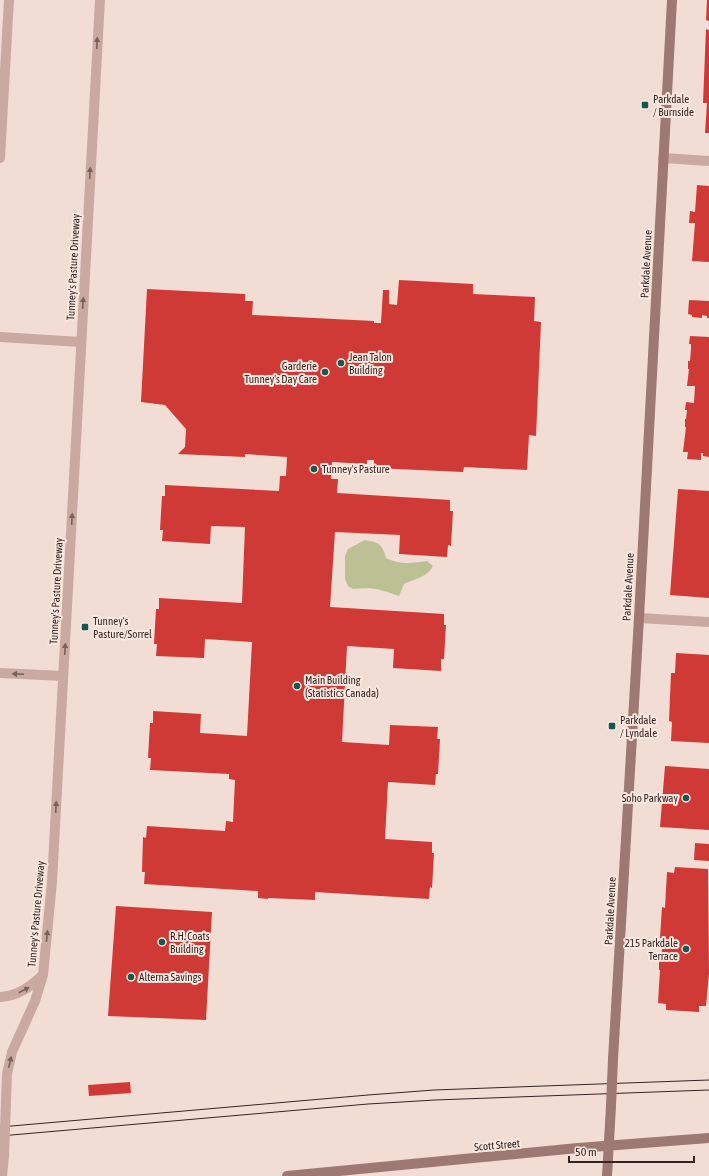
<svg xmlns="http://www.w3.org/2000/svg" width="709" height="1176" viewBox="0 0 709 1176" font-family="'Asap Condensed',sans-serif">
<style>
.green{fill:#bcc194}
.building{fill:#cf3936}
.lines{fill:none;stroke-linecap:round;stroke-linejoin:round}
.minor{stroke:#caaaa0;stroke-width:10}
.secondary{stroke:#9e7872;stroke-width:10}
.tram{stroke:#342524;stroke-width:1}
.minor-bridge{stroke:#caaaa0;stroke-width:10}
.secondary-bridge{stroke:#9e7872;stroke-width:10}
.oneway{fill:#78615c}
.poi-dot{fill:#17574d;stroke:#fae8e0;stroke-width:1.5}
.labels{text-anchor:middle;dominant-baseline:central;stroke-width:4;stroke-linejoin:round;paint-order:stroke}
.poi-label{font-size:11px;fill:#342524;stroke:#fae8e0;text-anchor:start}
.street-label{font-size:11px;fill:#342524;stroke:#fae8e0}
</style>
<rect width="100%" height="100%" fill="#f2ddd4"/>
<path class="green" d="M365,540c15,3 17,4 21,18 13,7 27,5 41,3l6,5c-5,11 -19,13 -29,18l-5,12c-20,-7 -25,-9 -46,-7l-5,-3 -3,-7v-23l3,-7z"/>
<path class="building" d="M707,0h2v21l-3,-1z
M706,29l3,1v103h-4l2,-30h-4z
M697,185l12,1v76l-17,-1 3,-38h-6l1,-12 5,1z
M399,280l74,4v10l62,3 -1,24 7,1 -5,114 -7,-1 -2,35 -63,-3 -1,5 -89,-4v-8h-7v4l-35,-2 -1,17h7l-1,14 113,7v11h3l-2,35 -3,-1 -1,12 -48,-3 1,-19 -65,-3 -5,75 114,7v11h2l-2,34h-3v12l-48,-3 1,-19 -47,-3 -5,96 47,3 1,-20 48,2 -1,12h3l-2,35h-2l-1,11 -47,-3 -3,57 47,3v11h2l-2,35 -2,-1 -1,12 -114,-7v8l-47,-2v1l-10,-1v-7l-114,-7 1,-12h-3l1,-35 3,1 1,-12 78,5 1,-10 7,1 2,-42 -6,-1v-5l-79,-4 1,-12h-3l2,-35h3v-12l48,3 -1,19 47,3 5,-94 -47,-3 -1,19 -48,-2 1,-12h-3l2,-35h3v-11l83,5 3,-76 -34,-1 -1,18 -48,-3 1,-11h-3l2,-34h3v-11l114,6 1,-15h6l1,-19 -42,-3v3l-67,-3 7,-7 1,-18 -21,-24 -24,-3 6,-113 98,5v7h8l-1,14 122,6v2h7l2,-33h6v14l8,1z
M689,300l20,1v17h-2v-2l-5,-1v3l-10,-1v-2l-4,-1z
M690,336l19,1v120l-6,-1v-3h-2v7l-14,-1 1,-7h-5l3,-25h-1v-8h1l1,-9h-2l1,-8 8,1 1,-17h-8l2,-17h-1v-8h2l1,-12v-5h-2z
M678,489l31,2v107l-39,-3z
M676,653l33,2v88l-38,-2 1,-19 -3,-1 2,-48h4z
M665,766l44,3v61l-49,-3z
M695,843l14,1v17l-15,-1z
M675,867l33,2 1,104 -3,33h-7v6l-33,-2v-6l-8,-1 2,-33h-1v-9h2l2,-23h-3l2,-31 3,1 2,-36 7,1z
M116,906l96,6 -6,108 -98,-4z
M130,1082l1,11 -42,3 -1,-11z"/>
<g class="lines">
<path class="minor" d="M0,158l9,-158
M663,158l46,3
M0,337l81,5
M639,618l70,4
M0,673l63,3
M0,997c18,-1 30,-10 43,-22
M6,1101l1,-27 5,-22 23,-51 8,-26 9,-93 48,-882
M2,1176l2,-20"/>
<path class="secondary" d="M613,1059l26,-441 33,-618
M287,1176l291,-28 131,-10
M607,1176l4,-70"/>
<path class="tram" d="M0,1127l368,-32 66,-5 275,-10
M0,1136l368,-32 67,-4 274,-10"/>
<path class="minor-bridge" d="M4,1156l2,-55"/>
<path class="secondary-bridge" d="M611,1106l2,-47"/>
</g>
<defs><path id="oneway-solid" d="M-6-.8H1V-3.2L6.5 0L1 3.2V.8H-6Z"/></defs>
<g class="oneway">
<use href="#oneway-solid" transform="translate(97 43) rotate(-87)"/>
<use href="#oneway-solid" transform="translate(90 173) rotate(-87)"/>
<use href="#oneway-solid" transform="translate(83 303) rotate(-87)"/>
<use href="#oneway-solid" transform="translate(72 519) rotate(-87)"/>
<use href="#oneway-solid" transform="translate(65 649) rotate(-87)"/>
<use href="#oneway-solid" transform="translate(18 674) rotate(-177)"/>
<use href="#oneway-solid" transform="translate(56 807) rotate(-87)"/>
<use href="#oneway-solid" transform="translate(47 936) rotate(-85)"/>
<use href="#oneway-solid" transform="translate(24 990) rotate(-27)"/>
<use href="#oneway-solid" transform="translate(10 1062) rotate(-77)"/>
</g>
<g class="poi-dot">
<rect x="641" y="101" width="8" height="8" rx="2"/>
<circle cx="341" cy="363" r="4"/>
<circle cx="325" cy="372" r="4"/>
<circle cx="314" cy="469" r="4"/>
<rect x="81" y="623" width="8" height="8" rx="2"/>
<circle cx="297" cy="686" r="4"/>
<rect x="608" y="722" width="8" height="8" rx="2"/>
<circle cx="686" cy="798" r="4"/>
<circle cx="162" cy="942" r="4"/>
<circle cx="686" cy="949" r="4"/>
<circle cx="131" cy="977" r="4"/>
</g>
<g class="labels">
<g class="poi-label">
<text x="653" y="99">Parkdale<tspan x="653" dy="13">/ Burnside</tspan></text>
<text x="349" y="357">Jean Talon<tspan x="349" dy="13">Building</tspan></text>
<text x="317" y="366" text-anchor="end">Garderie<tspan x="317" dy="13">Tunney's Day Care</tspan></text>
<text x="322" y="469">Tunney's Pasture</text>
<text x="93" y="621">Tunney's<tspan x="93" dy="13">Pasture/Sorrel</tspan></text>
<text x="305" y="680">Main Building<tspan x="305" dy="13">(Statistics Canada)</tspan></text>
<text x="620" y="720">Parkdale<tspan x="620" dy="13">/ Lyndale</tspan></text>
<text x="678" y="798" text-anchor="end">Soho Parkway</text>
<text x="170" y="936">R.H. Coats<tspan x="170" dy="13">Building</tspan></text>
<text x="678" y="943" text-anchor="end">215 Parkdale<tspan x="678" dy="13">Terrace</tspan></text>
<text x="139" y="977">Alterna Savings</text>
</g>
<g class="street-label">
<text transform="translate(646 264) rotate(-87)">Parkdale Avenue</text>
<text transform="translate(73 267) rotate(-87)">Tunney's Pasture Driveway</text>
<text transform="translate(628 587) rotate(-87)">Parkdale Avenue</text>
<text transform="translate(56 591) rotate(-87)">Tunney's Pasture Driveway</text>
<text transform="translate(610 911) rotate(-87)">Parkdale Avenue</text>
<text transform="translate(36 914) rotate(-85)">Tunney's Pasture Driveway</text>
<text transform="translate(497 1145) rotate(-5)">Scott Street</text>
</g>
</g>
<path d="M569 1156v6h125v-6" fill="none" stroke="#342524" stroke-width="2"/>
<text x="575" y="1156" font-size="12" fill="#342524" stroke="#fae8e0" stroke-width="3" paint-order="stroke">50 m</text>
</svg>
